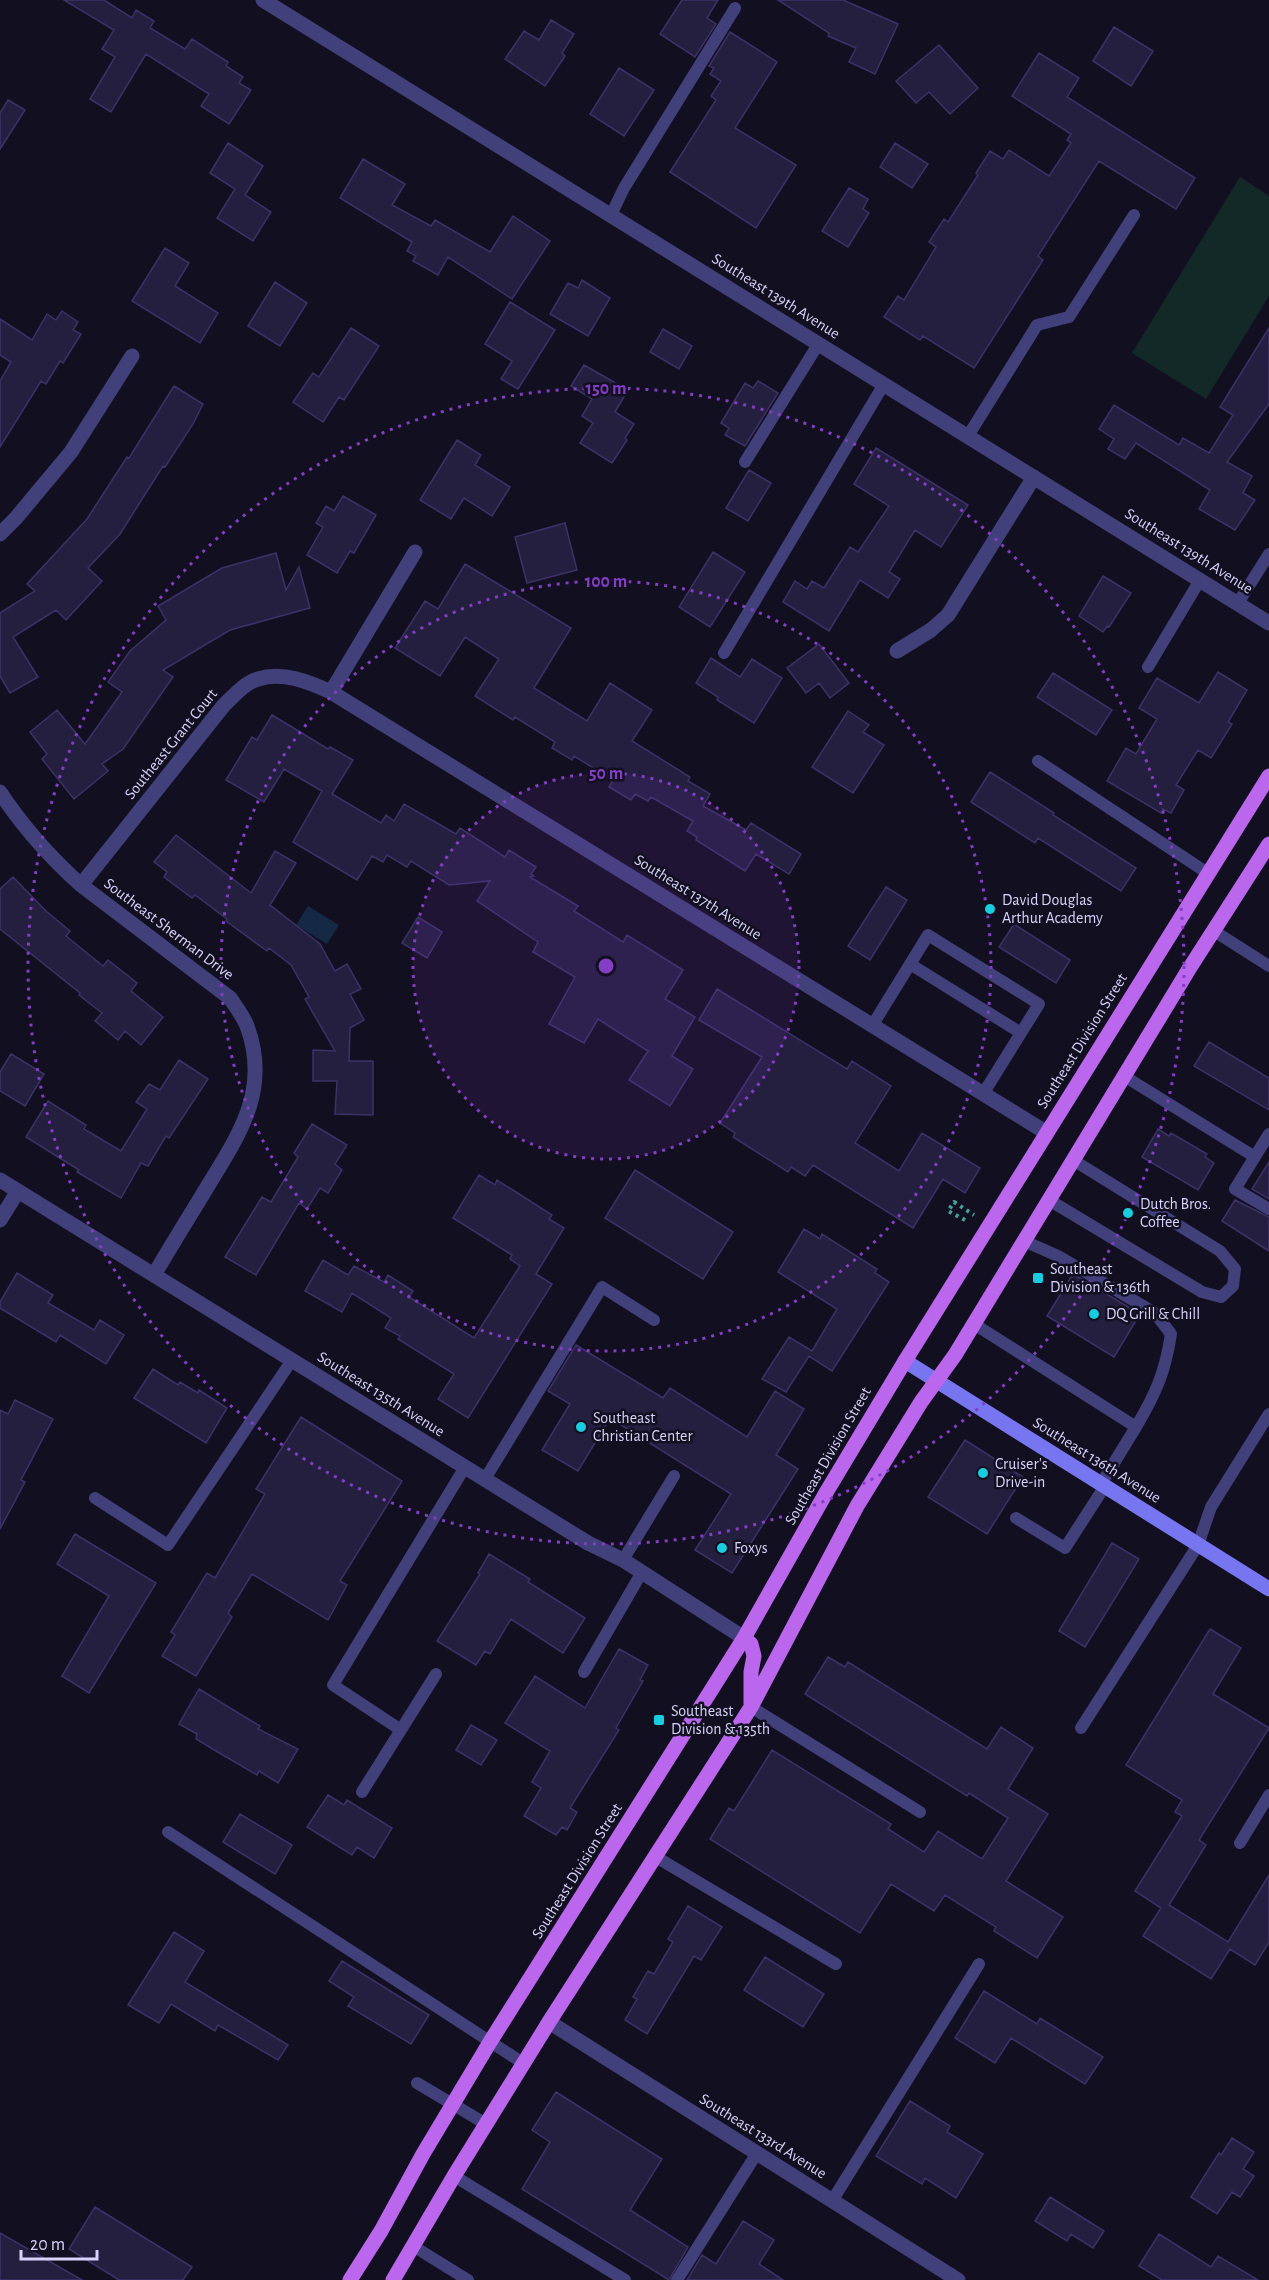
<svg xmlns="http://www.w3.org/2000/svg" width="1269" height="2280" viewBox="0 0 1269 2280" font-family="'Alegreya Sans',sans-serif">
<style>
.green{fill:#132928}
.water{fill:#152844}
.building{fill:#241e3f;stroke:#3c3268;stroke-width:1.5}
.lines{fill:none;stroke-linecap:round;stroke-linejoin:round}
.path{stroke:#3ba69e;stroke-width:4;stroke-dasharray:3 4.5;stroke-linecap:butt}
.lane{stroke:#41407a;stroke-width:12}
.street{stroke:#41407a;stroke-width:15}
.secondary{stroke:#7775ef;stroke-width:15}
.primary{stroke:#ba67ee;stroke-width:15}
.ring{fill:none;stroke:#843dc5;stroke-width:3;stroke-dasharray:3 6}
.poi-dot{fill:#19cde0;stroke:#120f20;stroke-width:2}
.labels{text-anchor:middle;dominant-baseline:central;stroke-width:5;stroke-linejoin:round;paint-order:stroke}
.street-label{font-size:16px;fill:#d7d3fa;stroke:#120f20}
.poi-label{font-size:16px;fill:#d7d3fa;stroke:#120f20;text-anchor:start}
.centre{fill:#843dc5;stroke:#120f20;stroke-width:3}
.ring-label{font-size:18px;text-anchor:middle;font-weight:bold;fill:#843dc5;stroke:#120f20;stroke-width:5;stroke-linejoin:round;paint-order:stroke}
</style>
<rect width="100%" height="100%" fill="#120f20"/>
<path class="green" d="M1240,177l29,19v100l-63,103 -74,-46z"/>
<path class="water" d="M308,906l31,19 -12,19 -31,-19z"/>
<path class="building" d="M64,0h40l28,18 4,-8 18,11 -4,7 35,21 7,-10 36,23 -2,4 17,11 -4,6 12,7 -22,34 -28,-18 8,-12 -63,-40 -35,58 -21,-13 25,-42 -13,-8 12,-19z
M682,0h36l-11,18 9,6 -21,33 -35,-23z
M778,0h65l55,24 -23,50 -26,-12 7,-14 -28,-12 1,-3z
M551,20l23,14 -12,19 3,3 -20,30 -40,-27 19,-28 15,9z
M1114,27l39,24 -22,35 -38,-25z
M730,32l47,30 -42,66 61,37 -40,63 -86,-56 46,-72 -5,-4 10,-15 -11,-7 4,-6 -5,-2z
M939,45l39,43 -28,26 -21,-22 -13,11 -20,-22z
M1039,53l40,25 -12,19 128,81 -19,31 -77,-48 -61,95 5,4 -69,108 -51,-32 -3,4 -36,-23 14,-21 6,4 32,-53 -7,-5 15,-23 4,3 30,-47 -2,-2 14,-22 13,8 6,-9 40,26 22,-33 -4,-3 4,-6 -59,-38z
M619,68l35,22 -30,46 -34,-22z
M8,100l17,10 -25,39v-36z
M228,143l35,23 -18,29 26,17 -18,29 -36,-23 18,-29 -25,-16z
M895,143l33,21 -16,24 -32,-21z
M363,159l42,25 -13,21 39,21 4,-6 55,32 23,-36 37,25 -38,58 -64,-42 -10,18 -25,-14 3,-5 -9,-5 5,-9 -72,-44z
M849,188l19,11 -5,10 6,4 -21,34 -26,-16z
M165,248l24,15 -14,23 43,27 -18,30 -68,-42z
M582,280l28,18 -22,38 -38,-22 18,-31 10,5z
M275,282l32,21 -27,43 -32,-20z
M510,302l45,28 -37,59 -17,-10 11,-18 -27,-17z
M62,311l16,11 -5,8 8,4 -18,29 -3,-2 -14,23 -5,-3 -41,66v-66l11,-19 -11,-7v-36l32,21 15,-26 9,6z
M351,328l28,18 -35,54 -5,-3 -16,25 -30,-20 20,-29 6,4z
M1269,328v76l-42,58 25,14 -9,17 12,7 -20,30 -36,-21 11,-19 -74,-47 -11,16 -17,-10 6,-10 -15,-10 15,-24 65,40 4,-7 26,15 24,-38 -13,-8z
M663,329l29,17 -13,23 -29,-17z
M584,365l44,25 -13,22 19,12 -9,14 2,2 -15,23 -32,-20 13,-20 -11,-7 10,-17 -21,-13z
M758,381l20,12 -33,53 -20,-11 4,-7 -8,-5 24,-40 8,5z
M174,386l29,18 -10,20 -28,43 -2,-1 -43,68 -32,34 14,13 -36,39 -10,-10 -43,27 25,40 -28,16 -10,-17v-63l35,-22 -8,-7 60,-65 40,-62 2,1z
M457,440l24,15 -6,10 35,22 -18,29 -28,-18 -13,21 -31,-19z
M876,448l92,57 -27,42 -26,-17 -26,42 11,7 -12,19 -28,-18 -31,51 -46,-29 12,-21 12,8 5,-8 12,7 26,-41 8,5 31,-46 -35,-22z
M749,470l22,13 -23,38 -22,-13z
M343,496l33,19 -22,38 -4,-2 -13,22 -30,-18 16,-28 -7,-4 10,-17 8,5z
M565,523l12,47 -50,13 -12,-46z
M713,552l32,20 -35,55 -31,-20z
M276,553l10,37 13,-23 11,41 -80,22 -67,40 10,7 -50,72 -21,15 6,7 -34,28 -32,-40 5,-5 -17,-22 27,-22 28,34 37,-52 -14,-10 22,-31 36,-31 -8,-14 64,-38z
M465,564l106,64 -37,60 53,33 23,-38 42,27 -20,31 58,36 -2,4 22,13 -7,12 43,24 5,-7 50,31 -12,20 -33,-20 -11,17 -49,-31 1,-3 -10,-6 6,-10 -42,-24 -3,4 -13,-7 -4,6 -22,-13 4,-7 -39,-24 -2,4 -20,-12 3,-6 -40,-25 -2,3 -38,-24 24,-37 -34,-22 -25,39 -45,-28 30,-47 13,8z
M1103,576l28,17 -22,34 -2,-1 -4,6 -24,-16z
M819,644l30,39 -19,15 -11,-15 -13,10 -19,-25z
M711,658l29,19 12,-18 30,19 -28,45 -37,-23 1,-3 -22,-14z
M1218,672l29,18 -19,32 4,2 -21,34 -13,-8 -22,35 8,5 -13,23 -8,-4 -2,4 -54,-32 19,-33 10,6 21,-35 -18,-11 18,-30 42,25z
M1053,673l59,37 -16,25 -59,-38z
M848,711l21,14 -6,7 21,13 -31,48 -41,-26z
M272,715l56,34 2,-2 23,13 -21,34 49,29 5,-8 8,6 10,-17 52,30 4,-6 45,29 4,-7 27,17 -5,7 3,2 -4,1 48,29 -4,5 49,31 4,-7 56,35 -18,29 30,18 -23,39 21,13 -23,37 -41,-26 19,-29 -50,-32 -14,24 -35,-19 26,-47 -42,-25 5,-10 -61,-41 13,-20 -41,4 -38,-24 -4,6 -20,-12 -4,7 -11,-6 -15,24 -64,-38 29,-51 -38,-22 -20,33 -38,-22 26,-43 5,3z
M990,772l64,41 -1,2 83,53 -15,23 -83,-53 -3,5 -64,-41z
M176,835l75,58 24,-42 21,12 -26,42 50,39 15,27 12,-7 14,25 -11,5 14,26 -14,8 -1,33h24v54l-38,-1 2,-33h-24v-31l22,1 -30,-52 4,-2 -18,-32 -22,-17 -2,3 -41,-30 1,-2 -32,-24 -3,3 -28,-21 3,-5 -13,-10z
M13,877l33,34 24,20 -4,5 37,30 5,-6 29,23 -6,8 32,26 -22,28 -16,-14 -7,9 -23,-19 7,-8 -23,-18 1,-2 -80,-64v-40z
M886,887l21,13 -37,60 -22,-14z
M418,917l24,15 -15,26 -25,-15z
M1014,924l56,36 -14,23 -57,-36z
M717,989l130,80 5,-8 39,25 -36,57 44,28 23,-38 58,35 -15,25 -22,-14 -30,49 -100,-63 -8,11 -14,-9 -3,5 -55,-35 2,-4 -15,-10 42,-66 -63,-37z
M1209,1042l60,36v32l-75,-44z
M11,1054l33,20 -19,32 -25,-15v-19z
M179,1060l29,19 -39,59 -3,-2 -18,30 -7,-3 -20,35 -44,-26 2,-2 -53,-33 22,-36 38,24 -2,4 37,22 26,-42 -11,-7 13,-18 11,6z
M312,1124l35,21 -12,19 7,6 -14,23 -8,-5 -13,21 -8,-6 -43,72 -31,-18 37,-60 9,5 27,-45 -4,-4z
M1158,1129l11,7 2,-3 36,21 -2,3 9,6 -16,27 -56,-33z
M1269,1162v37l-17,-10z
M635,1170l98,62 -30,47 -98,-61z
M479,1175l16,10 2,-5 55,35 -3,4 15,9 -28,46 16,10 -84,134 -30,-19 16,-25 -56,-35 2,-3 -15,-8 6,-10 -39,-25 -10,19 -37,-21 18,-31 25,15 6,-9 30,16 4,-7 25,16 -4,6 65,41 46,-72 -10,-7 2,-4 -59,-37z
M1235,1200l34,17v34l-47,-30z
M804,1229l16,10 2,-5 55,35 -2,4 14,9 -57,89 -23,-15 -23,36 -24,-13 27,-42 23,14 25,-42 -59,-37z
M17,1273l36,22 -5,8 46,27 6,-10 24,15 -18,29 -46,-29 -4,7 -56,-34v-6z
M1073,1274l67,40 -26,43 -67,-41z
M576,1345l87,53 7,-10 77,49 28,-46 29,18 -28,46 22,14 -66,104 -37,-23 36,-56 -121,-76 -32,53 -36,-21 28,-46 -22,-13z
M153,1369l25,16 2,-3 18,11 1,-3 28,18 -21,35 -72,-45z
M15,1400l38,19 -32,61 4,2 -25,47v-119l8,4z
M301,1417l101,64 -62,100 7,4 -19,35 -76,-46 -24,39 4,4 -36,59 -34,-20 13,-21 -4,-3 36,-59 8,5 50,-84 -9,-5z
M965,1440l58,37 -36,57 -59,-37z
M75,1534l81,49 -67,110 -27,-17 47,-80 -52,-32z
M1112,1543l27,16 -54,88 -26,-16z
M489,1554l41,25 -2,3 57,36 -22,35 -52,-34 -21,35 -5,-3 -9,14 -39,-24 43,-67 -2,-1z
M1210,1629l31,19 -28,46 56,34 -70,112 7,5 -37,60 59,37 41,-67v67l-14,23 -25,-16 -19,30 -68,-43 18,-28 -26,-17 47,-75 -7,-4 7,-12 -56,-35z
M619,1649l29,16 -8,15 3,1 -27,47 3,2 -49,78 7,4 -10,18 -5,-3 -6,8 -32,-19 17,-28 -9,-6 18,-31 -45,-28 30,-47 50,32z
M828,1657l17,10 3,-5 139,87 14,-22 32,21 -25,41 40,25 -42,67 57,36 -26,41 -43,-27 2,-4 -51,-32 -11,16 -43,-27 -31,49 -150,-94 19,-31 5,3 38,-61 119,74 -3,5 36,23 14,-21 44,28 26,-41 -39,-25 -2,3 -162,-102z
M199,1689l61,37 -2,3 40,20 -20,34 -19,-12 -2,4 -41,-24 -20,-12 1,-5 -18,-10z
M471,1725l26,15 -16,25 -25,-15z
M328,1795l16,10 3,-5 45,28 -18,30 -17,-11 -5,8 -45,-28z
M240,1814l52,31 -17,29 -52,-32z
M688,1906l34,21 -21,33 -7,-4 -47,78 -22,-14 12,-21 -4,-2 15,-26 6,3 19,-32 -5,-3z
M174,1932l30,19 -19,31 103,63 -10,15 -60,-35 -3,6 -44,-27 -12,19 -31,-18z
M765,1957l59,37 -21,33 -59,-37z
M342,1961l87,54 -18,29 -63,-38 6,-9 -25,-16z
M984,1991l53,33 3,-6 63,39 -18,27 -74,-46 -16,25 -40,-25z
M556,2092l106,67 -32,51 58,37 -19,33 -147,-91 28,-47 -18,-12z
M910,2101l40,25 -3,6 36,22 -27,44 -31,-20 -3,6 -46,-28z
M1232,2138l22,14 -11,17 11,7 -14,21 -8,-5 -15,22 -26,-17 28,-44 2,2z
M1050,2197l54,34 -11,17 -22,-14 -4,7 -32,-20z
M95,2207l97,60 -9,13h-64l-50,-31z
M743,2221l31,19 -15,24 24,16h-96l15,-25 14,9z
M0,2233l82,47h-82z
M1159,2234l52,33 7,-11 40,24h-96l-23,-14z"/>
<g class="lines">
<path class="path" d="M965,1220l-17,-9 6,-9 20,13"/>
<path class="lane" d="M611,215l13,-27 111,-180
M968,436l69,-111 32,-8 65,-102
M745,462l74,-119
M1238,603l31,-49
M724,653l160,-269
M1148,667l52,-87
M1038,761l171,113
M1214,931l55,35
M910,964l111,69
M872,1026l56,-91 111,69 -56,90
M1124,1076l131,81
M1269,1134l-34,55 34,20
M1049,1200l153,92 19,5 12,-11 2,-17 -15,-18 -147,-91
M1024,1241l34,15 97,57 16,21c-6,39 -15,59 -35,93
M974,1324l162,103 -35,57
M485,1479l117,-192 52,33
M95,1498l73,47 124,-185
M1016,1518l49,30 40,-62
M623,1560l51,-84
M584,1672l58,-100
M751,1707l169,105
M1081,1728l117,-183 13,-38 58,-93
M401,1730l-68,-45 132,-218
M362,1792l74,-118
M168,1832l355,231
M1240,1843l29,-48
M656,1857l180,107
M417,2083l69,41
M454,2176l171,104
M832,2201l147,-237
M413,2246l55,34
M677,2280l80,-127"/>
<path class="street" d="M263,0l1006,623
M0,534l16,-16 55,-66 61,-96
M897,651l34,-21 17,-15 86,-138
M331,692l84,-140
M0,792c23,35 50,65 81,93l149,113c6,9 13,18 17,28 23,62 -6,106 -38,158 -18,30 -37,60 -55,91
M81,885l143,-180c10,-9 20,-22 34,-26 25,-8 51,3 73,13l716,441
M0,1180l588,363 35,17 121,78
M0,1220l18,-29
M549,2022l409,258"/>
<path class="secondary" d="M905,1361l364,228"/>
<path class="primary" d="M744,1638l7,6 3,12 -3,16v32
M350,2280l31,-49 42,-77 67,-112 254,-404 83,-147 78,-130 364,-585
M393,2280l61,-104 95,-154 202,-315 106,-201 64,-104 34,-47 234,-386 80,-125"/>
</g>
<circle cx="606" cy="966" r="193" fill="#843dc5" fill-opacity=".12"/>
<g class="ring">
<circle cx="606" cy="966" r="193"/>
<circle cx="606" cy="966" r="385"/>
<circle cx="606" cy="966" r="578"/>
</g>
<g class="poi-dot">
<circle cx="990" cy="909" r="6"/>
<circle cx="1128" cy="1213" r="6"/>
<rect x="1032" y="1272" width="12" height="12" rx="3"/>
<circle cx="1094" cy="1314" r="6"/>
<circle cx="581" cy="1427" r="6"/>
<circle cx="983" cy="1473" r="6"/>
<circle cx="722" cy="1548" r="6"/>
<rect x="653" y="1714" width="12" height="12" rx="3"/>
</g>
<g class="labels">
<g class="street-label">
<text transform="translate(776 296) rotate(32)">Southeast 139th Avenue</text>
<text transform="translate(1189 551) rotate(32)">Southeast 139th Avenue</text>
<text transform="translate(171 744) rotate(-51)">Southeast Grant Court</text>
<text transform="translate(698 897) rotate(32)">Southeast 137th Avenue</text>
<text transform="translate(169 929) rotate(37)">Southeast Sherman Drive</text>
<text transform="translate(1082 1041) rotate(-58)">Southeast Division Street</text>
<text transform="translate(381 1394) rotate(32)">Southeast 135th Avenue</text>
<text transform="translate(828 1456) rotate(-60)">Southeast Division Street</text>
<text transform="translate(1097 1460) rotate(32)">Southeast 136th Avenue</text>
<text transform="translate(577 1871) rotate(-58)">Southeast Division Street</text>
<text transform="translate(763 2136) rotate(32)">Southeast 133rd Avenue</text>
</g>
<g class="poi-label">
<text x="1002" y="900">David Douglas<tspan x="1002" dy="18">Arthur Academy</tspan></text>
<text x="1140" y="1204">Dutch Bros.<tspan x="1140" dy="18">Coffee</tspan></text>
<text x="1050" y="1269">Southeast<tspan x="1050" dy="18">Division &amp; 136th</tspan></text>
<text x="1106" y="1314">DQ Grill &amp; Chill</text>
<text x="593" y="1418">Southeast<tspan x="593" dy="18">Christian Center</tspan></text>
<text x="995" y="1464">Cruiser's<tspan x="995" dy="18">Drive-in</tspan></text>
<text x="734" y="1548">Foxys</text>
<text x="671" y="1711">Southeast<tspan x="671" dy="18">Division &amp; 135th</tspan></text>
</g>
</g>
<circle cx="606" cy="966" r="9" class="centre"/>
<g class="ring-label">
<text x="606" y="394">150 m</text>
<text x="606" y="587">100 m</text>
<text x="606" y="779">50 m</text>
</g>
<path d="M21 2250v9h76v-9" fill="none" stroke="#d7d3fa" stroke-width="3"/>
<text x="30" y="2250" font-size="18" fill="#d7d3fa" stroke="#120f20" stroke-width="4.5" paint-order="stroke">20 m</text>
</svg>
